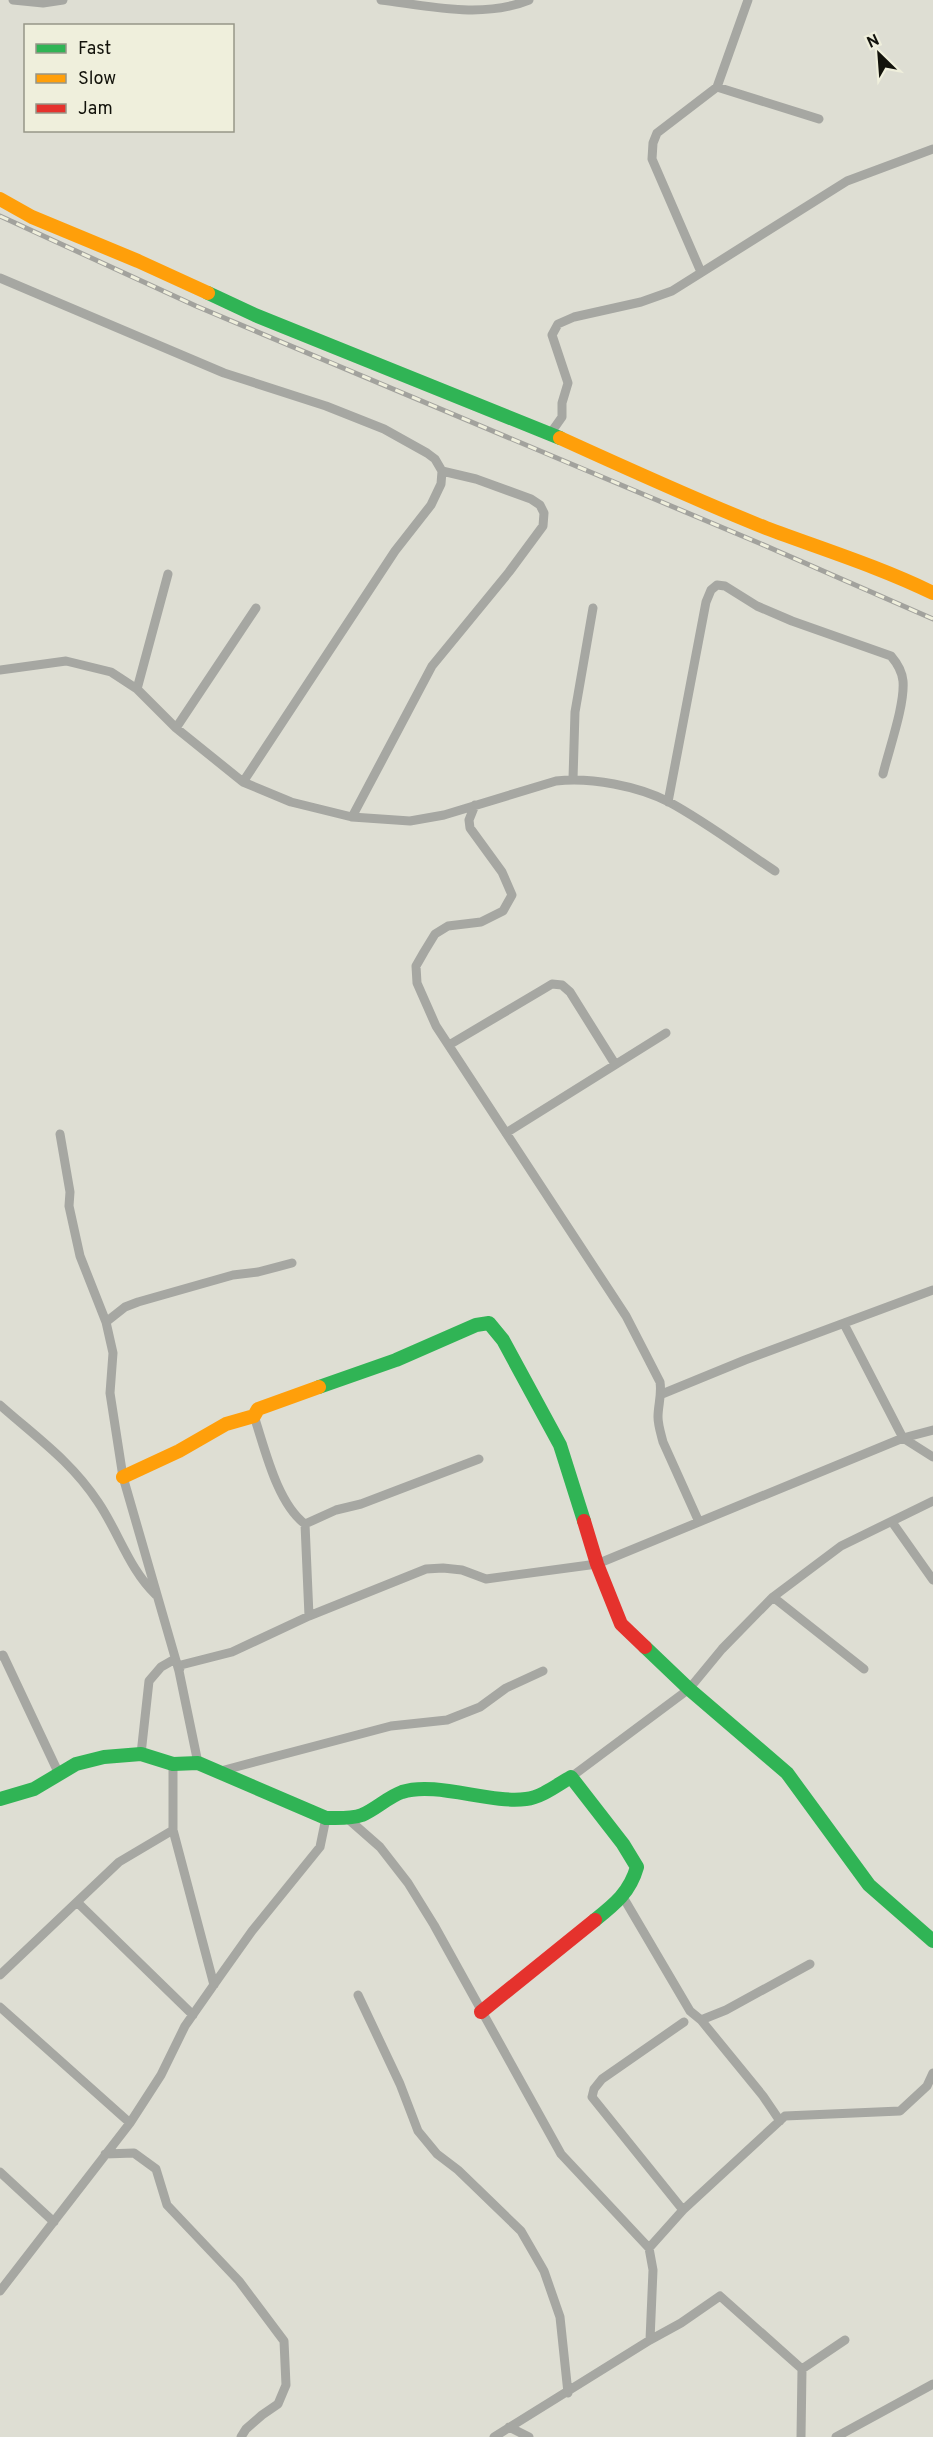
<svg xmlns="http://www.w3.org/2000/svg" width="933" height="2437" viewBox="0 0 933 2437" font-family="Overpass,sans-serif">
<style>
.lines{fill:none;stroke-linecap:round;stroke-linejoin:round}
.street{stroke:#a6a7a2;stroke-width:9}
.fast{stroke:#30b455;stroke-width:14}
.slow{stroke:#ff9f0a;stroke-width:14}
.jam{stroke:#e5322d;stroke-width:14}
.rail-casing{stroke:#a2a29d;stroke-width:5}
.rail{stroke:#efefdc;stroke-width:3;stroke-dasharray:9;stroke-linecap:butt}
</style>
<rect width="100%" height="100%" fill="#deded3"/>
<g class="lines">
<path class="street" d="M13,0l30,3 20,-3
M381,0c48,6 102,19 148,0
M717,87l102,32
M701,272l-49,-113 1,-16 4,-10 60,-46 31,-87
M0,278l224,95 102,33 58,23 43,24 8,6 7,12 -1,13 -10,21 -36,46 -152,231
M550,434l12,-17v-14l6,-20 -16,-48 6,-11 16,-7 67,-15 31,-11 175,-110 86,-32
M0,670l66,-9 45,11 26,17 39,39 67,54 48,20 61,15 58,4 34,-6 112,-34c35,-4 82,5 113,21 37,20 71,46 106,69
M137,689l31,-115
M176,728l80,-120
M573,779l2,-67 18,-104
M668,802l38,-200 5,-12 6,-5 8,1 32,20 35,15 99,35c6,7 11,15 12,25 2,24 -14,68 -20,93
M475,805l-6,15 1,8 32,44 10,23 -9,16 -22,11 -33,4 -13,8 -11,18 -8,14 1,17 19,43 190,290 34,66c2,13 -2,23 -2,35 0,8 3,17 5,25l36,80
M352,817l80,-151 77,-94 34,-46 1,-13 -4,-8 -9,-6 -55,-20 -34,-8
M449,1045l93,-55 10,-6 10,1 8,7 45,72
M506,1133l160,-100
M60,1134l10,58 -1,14 11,50 26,66 7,31 -3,40 13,84 56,194
M106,1322l19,-15 13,-5 95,-27 25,-3 34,-9
M844,1324l59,114 30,19
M662,1394l83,-34 188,-70
M0,1405c36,32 71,56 98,97 21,31 31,67 58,93
M254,1416c11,33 23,87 51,108l4,92
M892,1522l41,58
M305,1524l31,-14 25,-6 118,-45
M773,1597l91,72
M0,1656l3,-1 56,119
M141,1754l8,-73 12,-14 14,-8
M198,1763l-19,-92 2,-6 51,-13 77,-36 117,-47 17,-1 19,2 24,9 111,-15 306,-126 30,-8
M173,1764v66l41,155
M217,1772l174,-46 56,-6 33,-13 26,-19 37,-17
M571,1777l118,-88 33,-40 51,-52 68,-51 92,-45
M347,1818l33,29 28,36 26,42 127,229 88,94
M623,1897l67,114 11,9 62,76 17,25
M78,1903l115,112
M0,1975l119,-113 54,-32
M358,1995l42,89 18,47 19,23 21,16 63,61 23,40 16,46 8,76
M0,2007l130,116
M701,2020l25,-10 84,-46
M105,2154l29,-1 22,16 11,36 72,76 45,60 2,44 -8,19 -16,11 -16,14 -5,8
M0,2172l54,50
M683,2210l-91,-113 2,-8 8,-10 82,-57
M0,2291l130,-168 31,-48 24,-49 35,-50 32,-45 68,-84 6,-29
M650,2340l31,-17 39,-27 82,73 43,-29
M509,2427l20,10
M494,2437l156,-97 3,-70 -4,-22 34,-38 102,-94 115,-5 27,-25 6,-13
M801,2437l1,-68
M836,2437l97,-53"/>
<path class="fast" d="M208,293l47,22 305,123
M319,1387l77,-27 80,-35 13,-2 14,17 57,105 24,76
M645,1647l44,42 98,84 82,112 64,56
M0,1799l34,-10 42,-25 28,-7 37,-3 32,10 25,-1 128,55c12,0 25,1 36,-3 14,-6 26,-18 40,-23 34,-11 88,12 124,7 16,-2 31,-14 45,-22l52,67 14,23c-7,25 -22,37 -42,53"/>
<path class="slow" d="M0,199l32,18 106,44 70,32
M560,438c68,31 136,62 206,90 56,21 114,39 167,65
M123,1477l56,-26 47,-27 28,-8 4,-7 61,-22"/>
<path class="jam" d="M584,1521l13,43 24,60 24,23
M481,2012l114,-92"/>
<defs>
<path id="rail" d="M0,216l196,90 563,237 174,76"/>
</defs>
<use href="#rail" class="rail-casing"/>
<use href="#rail" class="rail"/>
</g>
<rect x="24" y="24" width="210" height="108" fill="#efefdc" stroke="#979788" stroke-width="1.5"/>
<rect x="36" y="44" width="30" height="9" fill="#30b455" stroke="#979788" stroke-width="1.5"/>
<text x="78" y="54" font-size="18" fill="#12120b">Fast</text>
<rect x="36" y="74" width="30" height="9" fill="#ff9f0a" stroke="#979788" stroke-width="1.5"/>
<text x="78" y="84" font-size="18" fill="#12120b">Slow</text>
<rect x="36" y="104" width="30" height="9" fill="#e5322d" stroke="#979788" stroke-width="1.5"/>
<text x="78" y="114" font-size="18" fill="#12120b">Jam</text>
<g transform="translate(879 54) rotate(335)" stroke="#efefdc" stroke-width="4.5" paint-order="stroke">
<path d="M0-4.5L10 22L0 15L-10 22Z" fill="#12120b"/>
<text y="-9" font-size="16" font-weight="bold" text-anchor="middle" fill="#12120b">N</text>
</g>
</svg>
